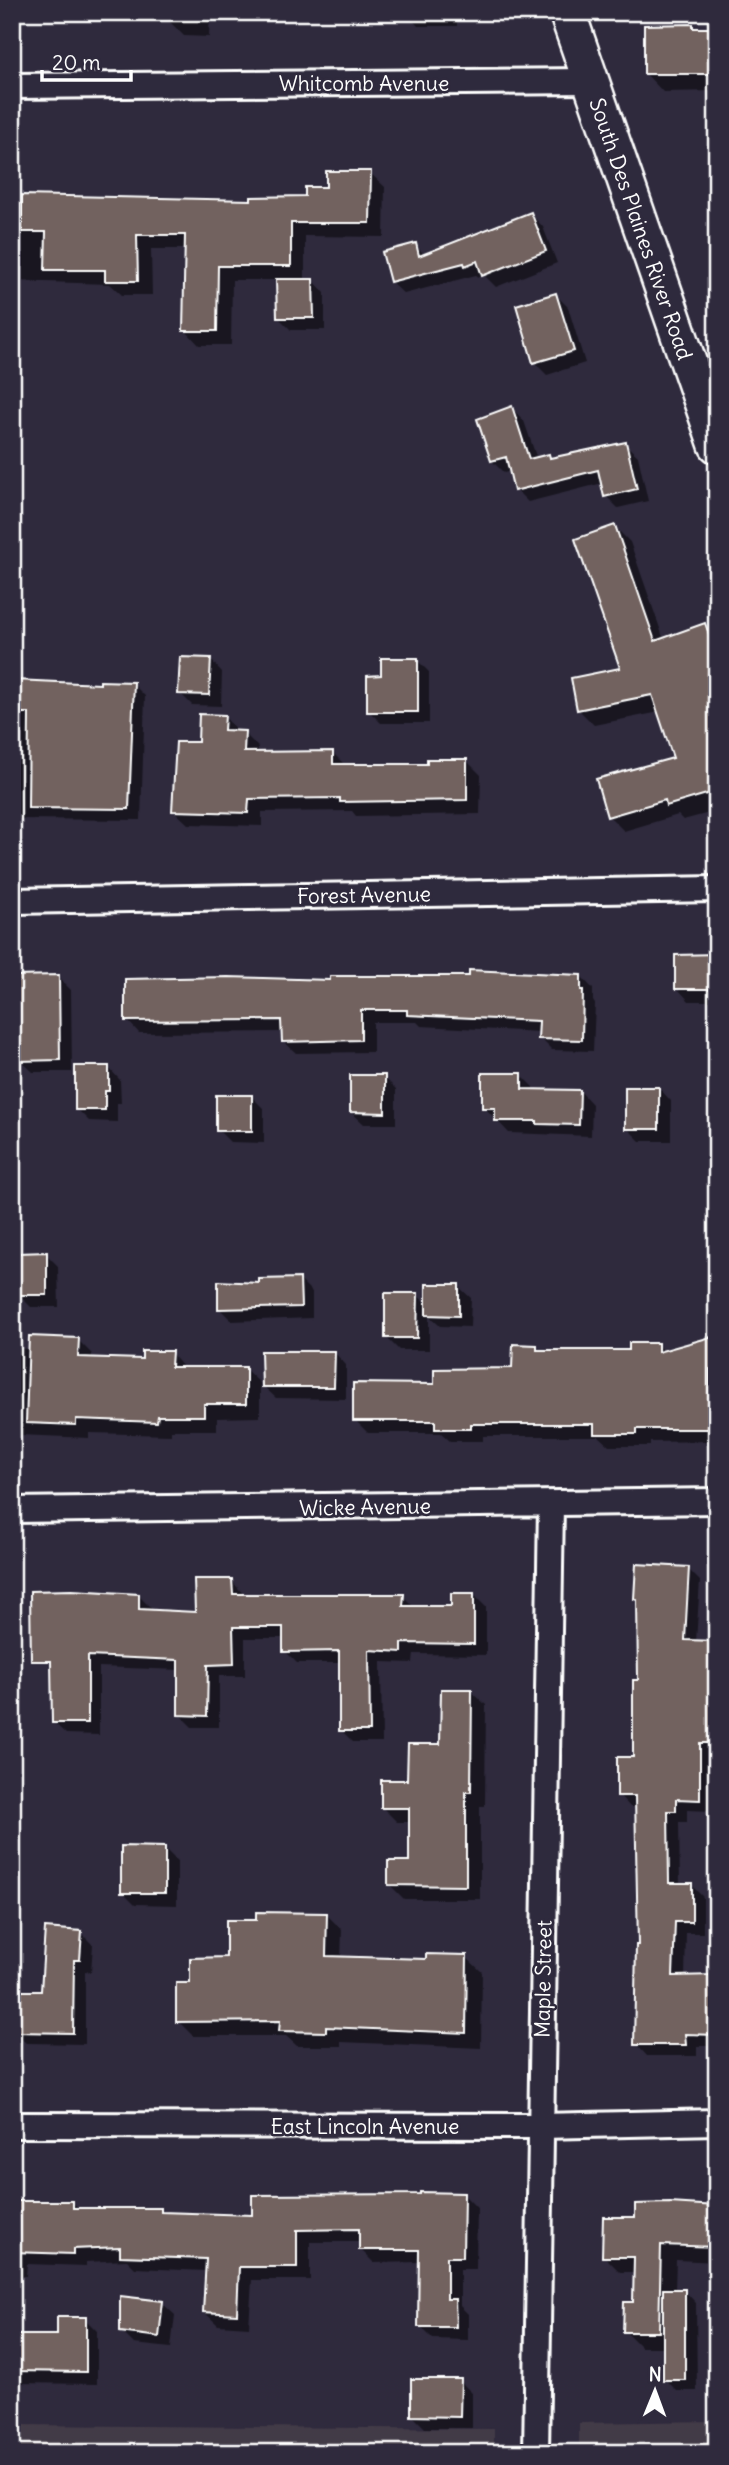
<svg xmlns="http://www.w3.org/2000/svg" width="729" height="2465" viewBox="0 0 729 2465" font-family="Delius,sans-serif">
<style>
.built{fill:#433b47}
.shadow{fill:#0007}
.building{fill:#72625f;stroke:#fff;stroke-width:2}
.lines{fill:none;stroke-linecap:round;stroke-linejoin:round}
.minor-casing{stroke:#fff;stroke-width:30}
.secondary-casing{stroke:#fff;stroke-width:40}
.minor{stroke:#2f2a3d;stroke-width:24}
.secondary{stroke:#2f2a3d;stroke-width:35}
.labels{text-anchor:middle;dominant-baseline:central;stroke-width:5;stroke-linejoin:round;paint-order:stroke}
.street-label{font-size:21px;fill:#fff;stroke:#2f2a3d}
</style>
<rect width="100%" height="100%" fill="#2f2a3d"/>
<filter id="ink" filterUnits="userSpaceOnUse"><feTurbulence type="fractalNoise" baseFrequency=".0143" numOctaves="2"/><feDisplacementMap in="SourceGraphic" scale="14" xChannelSelector="R" yChannelSelector="G"/><feConvolveMatrix kernelMatrix="1 2 1 2 8 2 1 2 1" color-interpolation-filters="sRGB"/></filter>
<g filter="url(#ink)">
<path class="built" d="M717,2421v32h-138v-30z
M12,2425l482,4v24h-482z"/>
<path class="shadow" d="M119,12h91l-1,25 -25,-1 -16,-16 -42,-1z
M272,12h62v3l-58,1z
M405,12h52v14h-39z
M693,26l4,4h20v61l-54,1 -17,-18z
M370,173l15,14 -1,50 -79,-1v44h8l12,13v37h-34l-12,-12 -1,-38h-46l-1,65h-32l-14,-15 2,-81h-36l1,46h-30l-12,-11 -98,-3v-83l84,-1 156,4 55,-3z
M531,214l12,13 14,36 -61,24 -12,-12 -5,2 -3,-2 -72,19 -13,-12 24,-37 11,11z
M556,295l12,12 17,56 -38,12 -12,-12 -17,-56z
M512,408l12,13 13,38 12,-3 3,4 73,-16 13,12 10,45 -30,7 -12,-12 -3,-13 -75,19 -12,-12 -5,-19 -7,2 -12,-12z
M615,527l15,15 34,98 41,-15 12,12v174l-34,9 -5,-5 -54,16 -15,-15 67,-57 -16,-47 -66,13 -15,-15 43,-41z
M210,659l12,13 -1,34 -29,-1 -12,-12z
M417,660l12,12v51h-48l-12,-12 14,-34z
M12,681l89,5 32,-2 12,12 -4,124 -129,-1z
M224,716l14,16 6,1 14,14v7l75,-1 13,13h82l39,-5 14,14 -1,39 -124,2 -4,-5 -90,1v14l-74,-2 -15,-14 27,-66z
M717,957v44h-28l-12,-13z
M581,976l12,13v12l2,3 -2,47 -41,-1 -12,-12v-6l-119,-6 -4,-4h-44v30l-77,1 -13,-12v-9l-144,1 -12,-13 205,-38z
M58,977l13,13 1,82h-39l-13,-12v-27h-8v-54z
M108,1067l12,13 1,23h-4v19l-28,-1 -12,-12z
M521,1075l12,12v4h47l12,13 -1,32 -82,-3 -25,-26z
M384,1077l12,12v35h-32l-13,-12z
M659,1088l12,13v40h-31l-13,-13z
M252,1097l12,12v34l-34,-1 -12,-12z
M717,1211v38l-5,-37z
M46,1254l12,12 1,41h-28l-12,-12z
M300,1280l12,12v26l-80,3 -13,-13z
M458,1286l13,12 -1,29 -30,-1 -11,-10v34h-30l-12,-12 30,-43 11,10z
M710,1338l7,7v96l-67,1v4h-41l-11,-10h-115v5h-33l-9,-8h-73l-13,-13 81,-34 78,-16 22,-23 5,5h89l27,-7 7,7z
M78,1340l14,14v5l52,2 27,-8 14,16h60l15,14v34l-43,1v12h-46v5l-82,-2v5l-70,-3v3h-7v-90l18,1z
M334,1352l12,13v34l-70,-1 -13,-12z
M688,1569l12,12 -4,61 21,1v150h-6v18l-24,-1v12h-8l1,63h11l12,12v36h-17l-1,45 32,-1v69h-20v10h-50l-11,-12 4,-98 -3,-139h-7l-11,-12 16,-36 5,-77 -1,-80 -3,-3z
M232,1581l12,14 159,1 12,12h37l22,-13 12,12v48l-72,-1 -1,9 -32,-1 1,80h-29l-12,-12 -1,-67h-43l-12,-12v-13h-40v38h-26v51h-27l-12,-12v-45l-81,-3v68l-33,-1 -13,-12v-130l86,4 12,12v3l45,3z
M12,1594l10,10 -4,138 -6,-1z
M471,1691l15,14 -1,101h-5v93h-76l-14,-14 21,-22v-41h-14l-14,-14 59,-62z
M164,1848l13,13v44l-42,-1 -12,-12z
M326,1914l16,16 -1,29 87,2 38,-4 16,15 -1,76 -140,-6v4h-44l-11,-10h-93l-15,-15 14,-36 36,-26z
M81,1933l12,12 -2,27 -6,-1v73l-59,-1 -13,-12 30,-38z
M463,2194l14,14 -1,61h-16v37l8,8v26l-35,-1 -13,-13 1,-64 -47,1 -13,-13v-8h-51v38h-58l-3,47 -31,-2 -14,-13 3,-41 -72,-3 -8,-8 -41,2v4l-59,-2 -1,12h-14v-74h60l8,8h80l5,4 89,3z
M717,2208v54l-41,-2 -1,30h9l12,13 1,88h-20l-12,-12v-32h-24l-16,-16 10,-27v-32h-15l-16,-16 33,-37z
M162,2303l13,12 -4,33 -37,-4 -13,-13z
M85,2319l12,12v53l-85,-1v-46h47z
M460,2381l12,12v35h-47l-12,-12z"/>
<path class="building" d="M693,24v4h24v46h-73v-49z
M326,171h45l-1,52h-79v43h-73l-1,65h-34l2,-96h-48l1,46h-33v-11h-60l1,-38h-24v-37l229,5v-3l54,-1v-9h21z
M531,212l15,39 -64,25 -5,-15 -12,5 -1,-3 -74,19 -8,-30 34,-9 3,13z
M276,279h37l1,39h-37z
M556,293l18,58 -41,12 -17,-58z
M512,406l17,53 20,-5 1,4 76,-16 11,47 -33,8 -6,-27 -84,21 -8,-34 -15,4 -14,-42z
M615,525l40,116 50,-18 12,33v135l-51,15 -1,-6 -58,17 -11,-38 77,-21 -21,-63 -75,15 -6,-32 49,-10 -45,-129z
M180,657l31,1 -2,37 -31,-1z
M381,658h37v54h-51v-36l14,-1z
M15,680l85,4v-3l34,1 -5,127 -101,-1 1,-95h-15z
M199,714l26,1 -1,15 21,1 -1,21 89,-1v13h94v-5h40v41l-127,2v-4l-91,1 -1,14 -76,-2 4,-69h22z
M717,954v35h-42v-34z
M469,970l112,5v15h2l-1,50 -44,-1 1,-18 -132,-6v-5h-46v30l-79,2 -1,-22 -156,1v-42l103,-2 102,3v-4h139z
M59,975l1,85 -41,1 -1,-39h-6v-46z
M75,1066h34v25h-4v19h-30z
M482,1073h40v16l58,1 -1,35 -42,-1v-3h-42v-13h-13z
M350,1075h35v38l-35,-1z
M625,1087h34v42h-34z
M216,1095h36v36h-36z
M47,1252v43h-30v-42z
M300,1278l1,29 -83,2v-28l41,2v-4z
M426,1284h33v32l-33,-1z
M385,1293h33l-1,45h-32z
M29,1336l50,2 -1,19 64,2v-8h30l-1,16h75v37h-42v12h-46l-1,6 -81,-3v6l-50,-2z
M711,1337l6,19v11l-7,2v60h-73v5h-43v-10h-123v5h-36v-8h-82v-38l81,1v-15l78,-1 1,-24 24,1v5h92v-7h29v9z
M261,1351h74l-1,36h-72z
M636,1564l53,3 -4,73 32,1v102h-17v57l-24,-1v12h-8l1,72h23v39h-17l-2,54 44,-1v60l-32,-1 1,11h-52l2,-100h2l-3,-149h-18v-39h16v-77h5l-1,-80 -3,-1z
M194,1579h38l1,15h171l-1,12h48v-13h23v51l-72,-1v9l-33,-2 1,81h-31v-80l-56,1v-25h-50l1,37 -26,1 -1,51 -29,-1v-55l-90,-4v67h-36l-1,-62h-20l-1,-70 42,-1 67,4v15l56,3z
M441,1689h31l-1,103h-5v94l-78,-1v-24h21v-53h-28v-28h26l1,-36h32z
M121,1846l44,1v46h-44z
M256,1912l71,1 -1,43 100,3v-5l41,1 -1,78 -140,-6v5l-47,-1 1,-10 -104,1v-39h14v-25l36,-1v-37h30z
M45,1928l37,3 -2,29h-6l-1,73 -61,-1v-41h29z
M420,2192l44,1 -1,64h-16v42h8l1,28h-38l1,-77h-60v-21l-62,1v37h-58l-2,47 -34,-2 3,-53 -86,-3v-9l-47,2v5l-61,-2v-51h61v7h88v4l91,3v-20l168,-1z
M670,2203l47,3v41l-56,-2 -2,87h-36l1,-30h9l1,-45h-32l1,-40h32v-13z
M663,2289h22v91h-22z
M120,2296l43,5 -4,36 -39,-5z
M57,2317h29v55l-74,-1v-36h45z
M411,2379h50l-1,38 -49,-1z"/>
<g class="lines">
<defs>
<path id="minor" d="M12,86l578,-5
M12,901l705,-12
M12,1510l705,-9
M12,2125l529,1 176,-4
M536,2453l15,-948"/>
<path id="secondary" d="M567,12l150,433"/>
</defs>
<use href="#minor" class="minor-casing"/>
<use href="#secondary" class="secondary-casing"/>
<use href="#minor" class="minor"/>
<use href="#secondary" class="secondary"/>
</g>
</g>
<g class="labels">
<g class="street-label">
<text x="364" y="83">Whitcomb Avenue</text>
<text transform="translate(641 229) rotate(71)">South Des Plaines River Road</text>
<text transform="translate(364 895) rotate(-1)">Forest Avenue</text>
<text transform="translate(365 1507) rotate(-1)">Wicke Avenue</text>
<text transform="translate(543 1979) rotate(-89)">Maple Street</text>
<text x="365" y="2126">East Lincoln Avenue</text>
</g>
</g>
<rect width="729" height="2465" fill="none" stroke="#2f2a3d" stroke-width="42"/>
<rect x="21" y="21" width="687" height="2423" fill="none" stroke="#fff" stroke-width="2.5" filter="url(#ink)"/>
<g transform="translate(655 2391) rotate(1)" stroke="#2f2a3d" stroke-width="5" paint-order="stroke">
<path d="M0-5L12 26L0 18L-12 26Z" fill="#ffffff"/>
<text y="-10" font-size="19" font-weight="bold" text-anchor="middle" fill="#ffffff">N</text>
</g>
<path d="M42 70v10h89v-10" fill="none" stroke="#ffffff" stroke-width="3.5"/>
<text x="52" y="70" font-size="21" fill="#ffffff" stroke="#2f2a3d" stroke-width="5" paint-order="stroke">20 m</text>
</svg>
